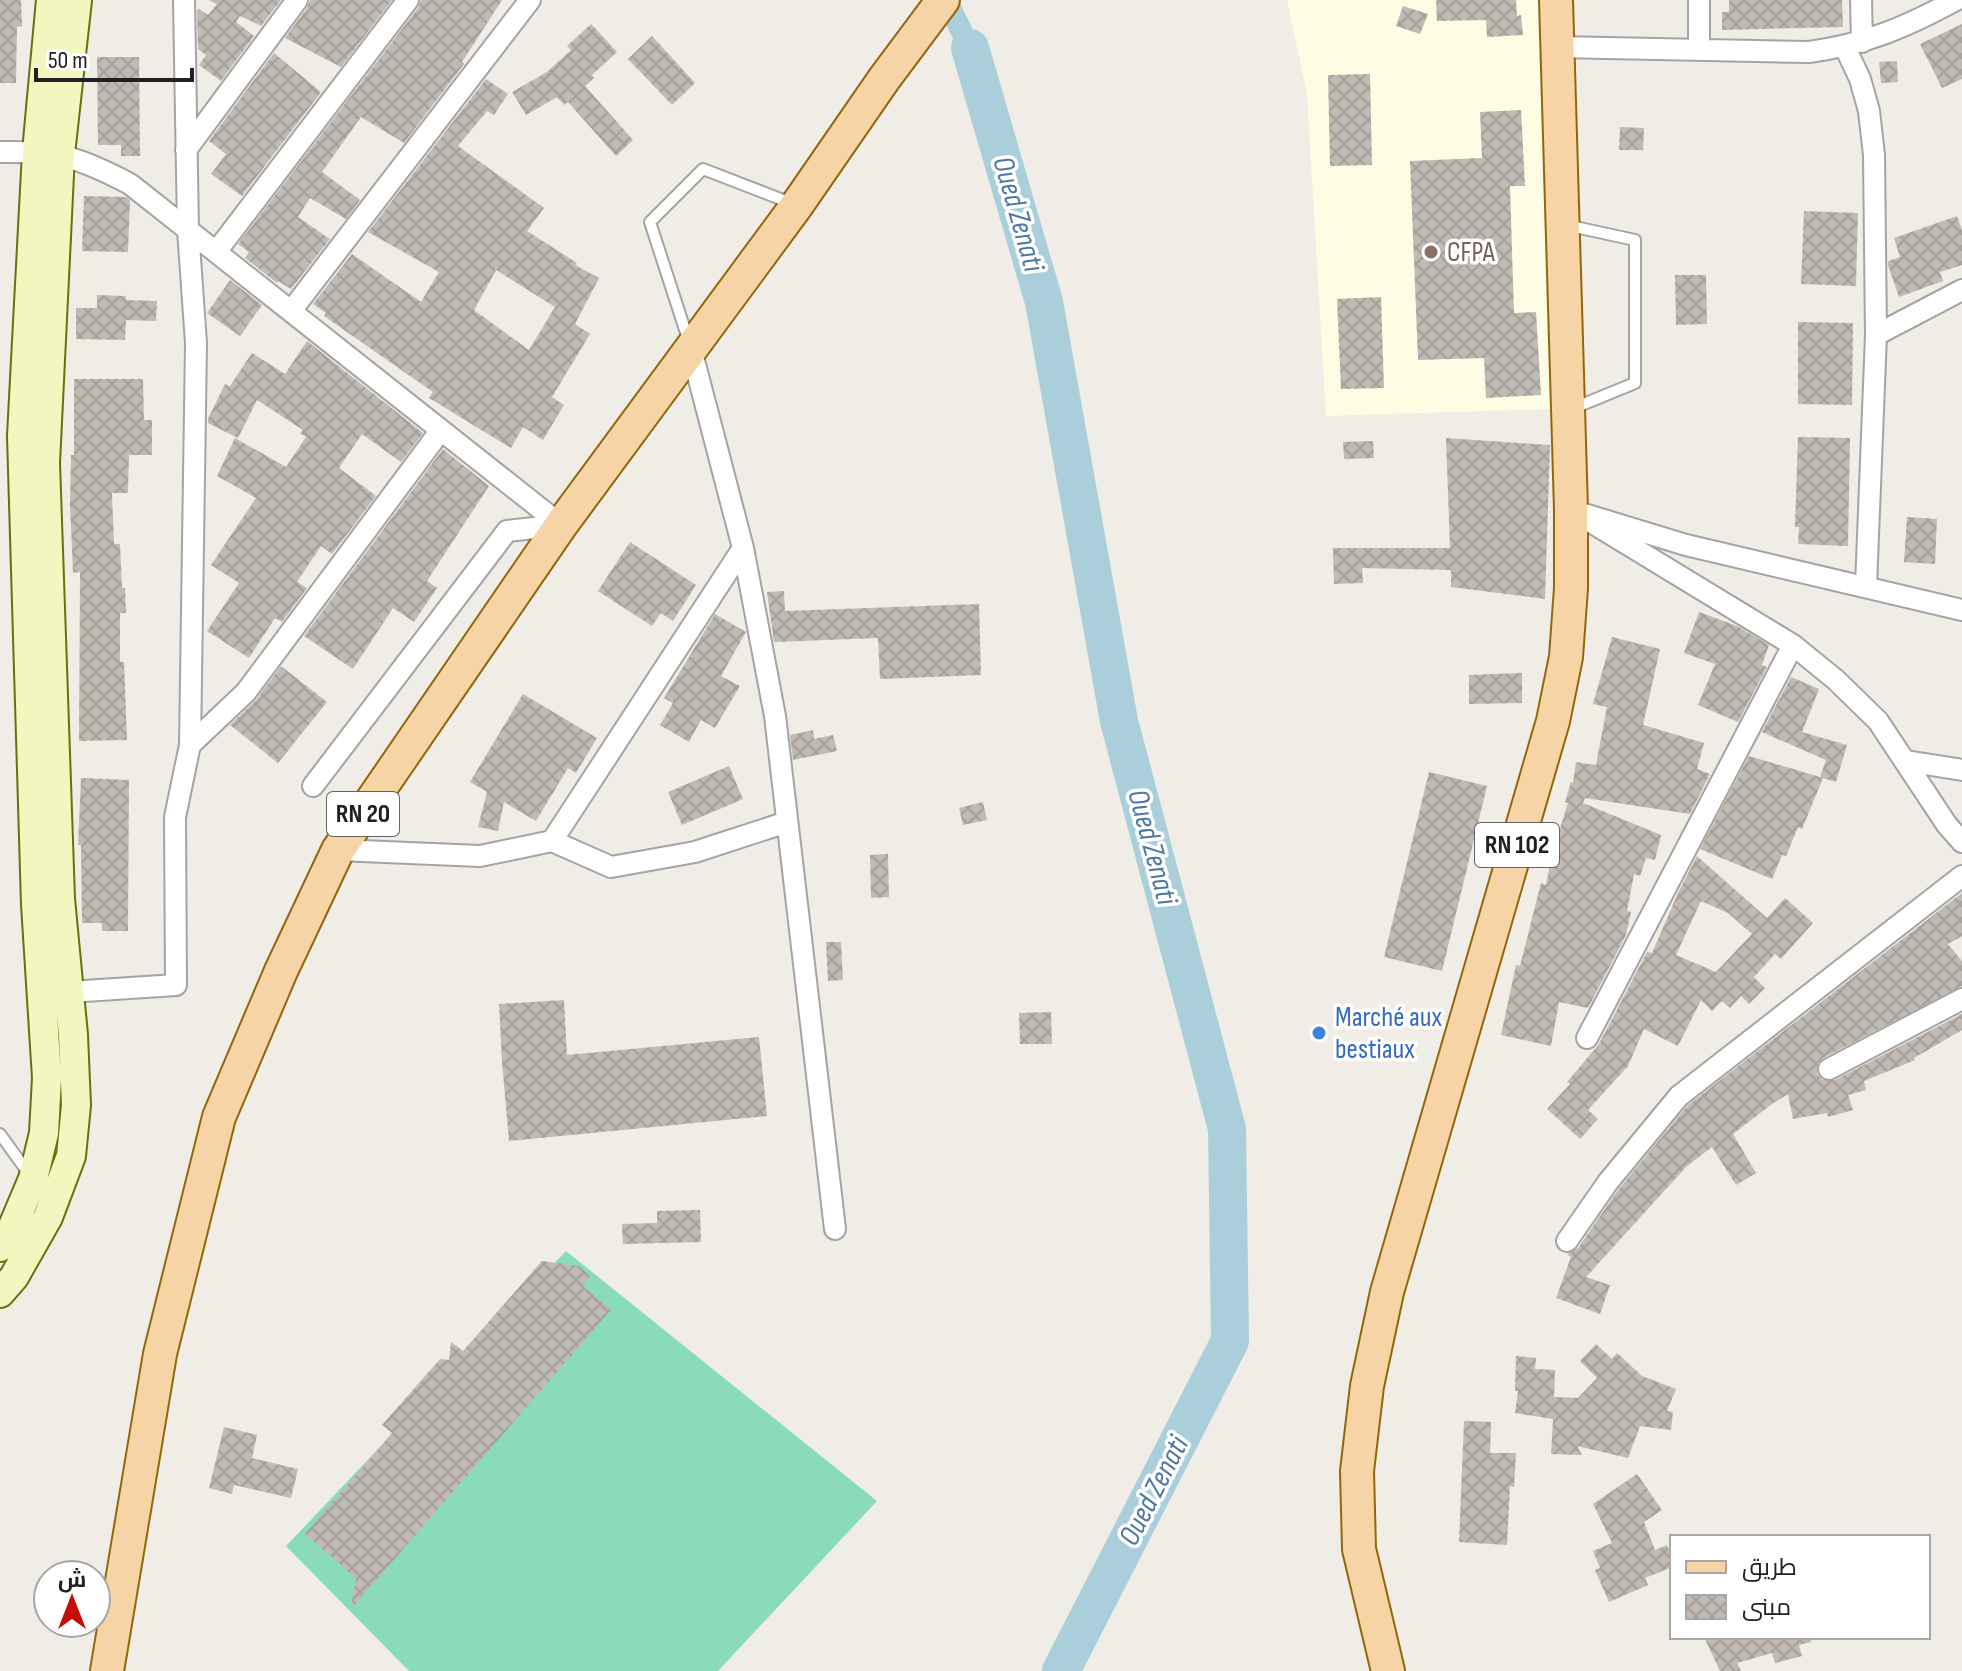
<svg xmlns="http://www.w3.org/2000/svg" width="1962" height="1671" viewBox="0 0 1962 1671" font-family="'Sofia Sans Condensed',Cairo,sans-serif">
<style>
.education{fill:#fdfde3}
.pitch{fill:#8adabc}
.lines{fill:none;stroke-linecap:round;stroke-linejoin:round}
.canal{stroke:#aacfdb;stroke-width:22}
.river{stroke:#aacfdb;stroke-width:38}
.building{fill:url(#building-cross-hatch);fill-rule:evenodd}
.lane-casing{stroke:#a4a4a4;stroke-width:14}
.street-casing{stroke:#a4a4a4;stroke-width:24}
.secondary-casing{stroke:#66720c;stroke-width:32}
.primary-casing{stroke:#936609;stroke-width:36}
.lane{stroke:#fff;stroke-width:10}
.street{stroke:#fff;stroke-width:20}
.secondary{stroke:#f3f6bf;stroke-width:28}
.primary{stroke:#f6d4a5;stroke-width:32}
.education-dot{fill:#8d6e63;stroke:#fff;stroke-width:3}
.shop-dot{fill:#3f7fe0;stroke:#fff;stroke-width:3}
.labels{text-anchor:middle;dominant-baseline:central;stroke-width:7;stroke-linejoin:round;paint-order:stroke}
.shield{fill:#fff;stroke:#636363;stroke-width:2}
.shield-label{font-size:26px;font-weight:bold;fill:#202020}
.education-label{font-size:28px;fill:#785e54;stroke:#fff;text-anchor:start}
.shop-label{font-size:28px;fill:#366cbe;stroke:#fff;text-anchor:start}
.water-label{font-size:30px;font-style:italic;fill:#4e78a3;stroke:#fff}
</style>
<defs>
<pattern id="building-cross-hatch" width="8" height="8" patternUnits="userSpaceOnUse" patternTransform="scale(2)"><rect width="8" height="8" fill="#c0b9b4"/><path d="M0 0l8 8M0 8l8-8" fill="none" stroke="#a59f9a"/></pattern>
</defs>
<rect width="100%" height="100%" fill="#f0ede7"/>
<path class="education" d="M1287,0h251l12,409 -224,7 -19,-322z"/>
<path class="pitch" d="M566,1251l311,250 -159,170h-309l-123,-125z"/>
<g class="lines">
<path class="canal" d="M946,0l24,48"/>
<path class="river" d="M970,48l74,254 75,419 108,408 3,212 -169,330"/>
</g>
<path class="building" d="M0,0h21l1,26 -5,1 -1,56h-16z
M209,0h72l-20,26 -21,-10 -4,6 18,14 -33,45 -22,-16 7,-10 -8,-6 -1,-38 2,-2 9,6 9,-11z
M310,0h82l-51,67 -56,-29 22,-30z
M421,0h81l-40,62 2,2 -60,79 -43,-26 -39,55 38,28 -14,19 -36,-21 -12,19 32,22 -39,50 -13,-8 -1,2 -32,-25 4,-6 -11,-8 180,-236z
M1436,0h80l1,16 4,-1 2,20 -36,2 -1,-17 -49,1z
M1729,0h113l1,27 -121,3v-18h7z
M1403,6l25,8 -8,20 -24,-8z
M591,24l26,28 -25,23 2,3 -9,8 48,54 -17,16 -48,-54 -4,3 -7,-8 -31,18 -14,-23 35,-20 24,-22 -4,-4z
M1962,24v55l-20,9 -22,-44z
M652,36l43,47 -23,22 -44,-46z
M274,53l47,39 -79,104 -31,-22 15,-20 -17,-13z
M97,57h42l1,99h-19v-11h-23z
M1897,61l1,21 -17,1 -2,-21z
M1370,74l2,91 -42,1 -2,-91z
M486,79l22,15 -14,21 -7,-4 -29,35 86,62 -17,23 50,32 -2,2 24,13 -24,46 15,10 -38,63 12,8 -21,35 -20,-13 -12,21 -82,-50 4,-6 -109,-76 2,-3 -13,-9 39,-50 69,48 18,-30 -71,-40zM496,270l59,37 -26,43 -55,-40z
M1521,110l4,76h-15l4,127 22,-1 5,83 -55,3 -2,-40 -66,2 -8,-199 72,-3 -2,-46z
M1620,127l24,1 -1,22h-24z
M84,196l42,1 4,3 -2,52 -46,-1z
M1804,211l54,2 -2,73 -55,-2z
M1957,216l5,14v35l-22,7 3,9 -44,16 -11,-32v-4l12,-4 -6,-19z
M1675,275h31l1,49 -31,1z
M230,280l32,25 -22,31 -33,-23z
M97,295l29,1v4l31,1 -1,20 -30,-1 -1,20 -49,-1v-31h21z
M1381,297l3,91 -43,1 -4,-90z
M1798,322l55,1 -1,82 -54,-1z
M307,341l116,92 -22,29 -39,-28 -23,34 37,28 -44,58 -11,-8 -24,36 10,6 -25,34 -7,-4 -26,40 -42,-27 32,-48 -28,-18 45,-67 -39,-22 18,-38 51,29 20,-30 -6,-4 3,-3 -46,-30 -19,38 -30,-15v-4l17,-35 5,2 22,-33 33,21z
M74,379h69l1,41h8v35h-23l-1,38h-16l2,51h6l2,44h3l1,25h-6v49h4l3,78 -48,1 1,-169 -7,1 -3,-69 1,-49h3z
M1798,437l52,1 -2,108 -50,-2 1,-17h-4z
M1446,438l104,7 -5,154 -94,-12v-17l-89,-2 1,15 -29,1 -1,-36h117z
M1373,441l1,17 -30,1 -1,-17z
M443,449l46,37 -62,95 10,7 -23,34 -21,-14 -40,61 -49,-33z
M1907,517l30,2 -2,45 -31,-2z
M630,542l66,43 -23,36 -12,-8 -9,13 -54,-35z
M784,591l1,20 194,-7 2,71 -101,4 -2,-41 -104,4 -7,-50z
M1699,612l38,14 32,19 -7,20 5,2 -29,55 -40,-17 17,-41 -31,-11z
M715,614l31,18 -25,44 19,10 -25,42 -14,-8 -12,22 -29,-17 13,-22 -9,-5z
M1612,637l48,12 -17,76 61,18 -7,26 13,5 -20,40 -105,-16 -2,5 78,32 -6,25 -9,-2 -6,18 -6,-2 -7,37 4,1 -5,23 -38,73 -29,-6 -8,44 -50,-11 15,-70 4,1 21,-83 5,2 6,-31 16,-51 -3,-1 6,-20 2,1 3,-21 20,3 11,-58 -14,-3z
M281,666l46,36 -49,61 -48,-38 26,-25z
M1522,673v30l-53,1v-29z
M1791,677l28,12 -17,43 45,13 -11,37 -13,-4 -21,51 -4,-2 -12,29 -4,-1 -10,24 -72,-30 49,-93 71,21 6,-17 -64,-28z
M523,694l74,44 -21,35 -8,-5 -32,53 -32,-19 -6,29 -20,-4 9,-35 -17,-10z
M813,730l1,9 19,-4 4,16 -44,9 -3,-25z
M729,766l14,33 -61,26 -14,-33z
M1429,772l58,14 -45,185 -58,-14z
M81,778l48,2 -1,151h-26v-8h-20l-1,-78h-3z
M983,802l4,18 -24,5 -4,-17z
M888,854l1,43 -18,1 -1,-43z
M1697,856l70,62 18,-20 28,25 -32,36 -6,-5 -21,23 11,11 -16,16 -8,-8 -11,12 -8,-7 -10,10 -11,-11 -23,46 -34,-17 -16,37 -40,44 10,9 -18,20 -33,-30 23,-25 -3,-2 32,-38 48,-92 5,1 26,-60zM1701,901l27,12 24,21 -36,38 -40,-17z
M1962,893v43l-14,8 14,17v25l-139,72 -5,5 -1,11 6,6h12l127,-66v16l-48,28 1,2 -51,21 2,9 -18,5 5,15 -25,7 -1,-4 -34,6 -5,-25 -16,10 -39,30 23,39 -20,12 -24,-38 -25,19 -101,111 24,8 -10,29 -44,-16 15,-41 -4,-3 11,-6 40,-58 70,-85z
M826,942h15l2,38 -15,1z
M564,1000l3,55 192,-18 8,79 -258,25 -7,-79 -3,-58z
M1051,1012l1,32h-32l-1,-31z
M700,1210l1,32 -78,2 -1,-20 35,-1v-12z
M542,1261l37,5 11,10 -7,10 28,24 -260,299 5,-31 -51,-44 87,-101 -10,-8 58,-66 9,1 2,-18 12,9z
M1596,1344l16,15 5,-6 25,23 34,13 -9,22 6,1 -2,18 -31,-4 -12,32 -51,-12 5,9 -31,-1 2,-35 -38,-6 3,-22h-3l1,-35 20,2 -1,11 20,1 -1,27 24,1 19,-20 -17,-17z
M1464,1421l27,1 -1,31h26l-2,34 -4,-1 -3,59 -48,-3z
M224,1427l33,8 -5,23 46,11 -7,29 -57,-13 -2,9 -23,-6z
M1637,1474l25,36 -18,12 11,28 12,-5 5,12v10l-27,11 3,7 -39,17 -14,-32 5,-2 -7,-17 19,-8 -19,-39z
M1704,1637h107v5l-12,3 3,11 -27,7 -3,-10 -35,10 4,8h-21z"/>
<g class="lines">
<defs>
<path id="lane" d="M1566,225l69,15v143l-61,25
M689,342l-39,-120 53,-53 88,34
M0,1134l29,40"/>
<path id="street" d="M1699,0v50
M1861,0l1,42
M1557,47l252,5c58,-8 97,-25 147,-52
M1845,47l15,32 9,32 5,44 2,180 -10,251
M186,150l111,-150
M0,152c58,-1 79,5 130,32l431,341
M216,252l192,-252
M291,311l239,-311
M1876,335l86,-45
M691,349l52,199 32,168 60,513
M1962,610l-276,-65 -115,-35 222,135 43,35 42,41 69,104 15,17
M190,745l56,-53 195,-262
M1906,761l56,9
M313,786l194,-255 54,-6
M552,841l59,26 84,-15 92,-30
M338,850l142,6 72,-15 191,-293
M69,992l107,-7 -1,-168 15,-72 6,-402 -8,-113 -4,-230
M1587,1038l206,-393
M1829,1069l133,-70
M1567,1241l41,-59 71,-86 283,-220"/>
<path id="secondary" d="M0,1247l11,-16 22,-52 11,-46 3,-55 -11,-174 -14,-468 15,-284 14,-152
M0,1293l14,-16 34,-60 23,-61 5,-51 -3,-70 -13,-136 -15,-436 15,-309 17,-154"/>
<path id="primary" d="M107,1671l53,-317 59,-237 62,-146 57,-121 223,-325 236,-320 87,-126 59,-79
M1388,1671l-29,-122 -2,-78 10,-85 20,-94 166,-571 13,-64 5,-69v-78l-15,-510"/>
</defs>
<use href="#lane" class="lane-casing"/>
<use href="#street" class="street-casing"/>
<use href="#secondary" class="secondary-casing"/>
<use href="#primary" class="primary-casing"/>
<use href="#lane" class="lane"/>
<use href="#street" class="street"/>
<use href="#secondary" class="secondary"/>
<use href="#primary" class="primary"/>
</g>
<circle class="education-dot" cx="1431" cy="252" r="8"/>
<circle class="shop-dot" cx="1319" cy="1033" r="8"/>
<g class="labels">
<g class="shield">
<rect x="327" y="792" width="72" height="44" rx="6"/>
<rect x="1475" y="823" width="84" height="44" rx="6"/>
</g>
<g class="shield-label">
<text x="363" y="814">RN 20</text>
<text x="1517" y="845">RN 102</text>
</g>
<g class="education-label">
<text x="1447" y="252">CFPA</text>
</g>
<g class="shop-label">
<text x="1335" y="1017">Marché aux<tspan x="1335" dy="32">bestiaux</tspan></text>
</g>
<g class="water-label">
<text transform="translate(1018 214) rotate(74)">Oued Zenati</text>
<text transform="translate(1152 847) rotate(75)">Oued Zenati</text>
<text transform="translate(1154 1491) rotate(-63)">Oued Zenati</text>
</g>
</g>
<rect x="1670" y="1535" width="260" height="104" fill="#ffffff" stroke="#a6a6a6" stroke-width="2"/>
<rect x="1686" y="1561" width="40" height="12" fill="#f6d4a5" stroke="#a6a6a6" stroke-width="2"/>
<text x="1742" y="1575" font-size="24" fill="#202020">طريق</text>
<rect x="1686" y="1595" width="40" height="24" fill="url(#building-cross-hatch)" stroke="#a6a6a6" stroke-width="2"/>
<text x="1742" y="1615" font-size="24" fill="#202020">مبنى</text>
<g transform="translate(72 1599)"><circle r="38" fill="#ffffff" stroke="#a6a6a6" stroke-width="2"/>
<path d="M0-6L14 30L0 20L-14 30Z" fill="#c40e0c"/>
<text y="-12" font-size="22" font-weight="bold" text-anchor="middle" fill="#202020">ش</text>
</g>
<path d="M36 68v12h156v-12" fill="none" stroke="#202020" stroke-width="4"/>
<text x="48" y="68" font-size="24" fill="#202020" stroke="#ffffff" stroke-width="6" paint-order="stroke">50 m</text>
</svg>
